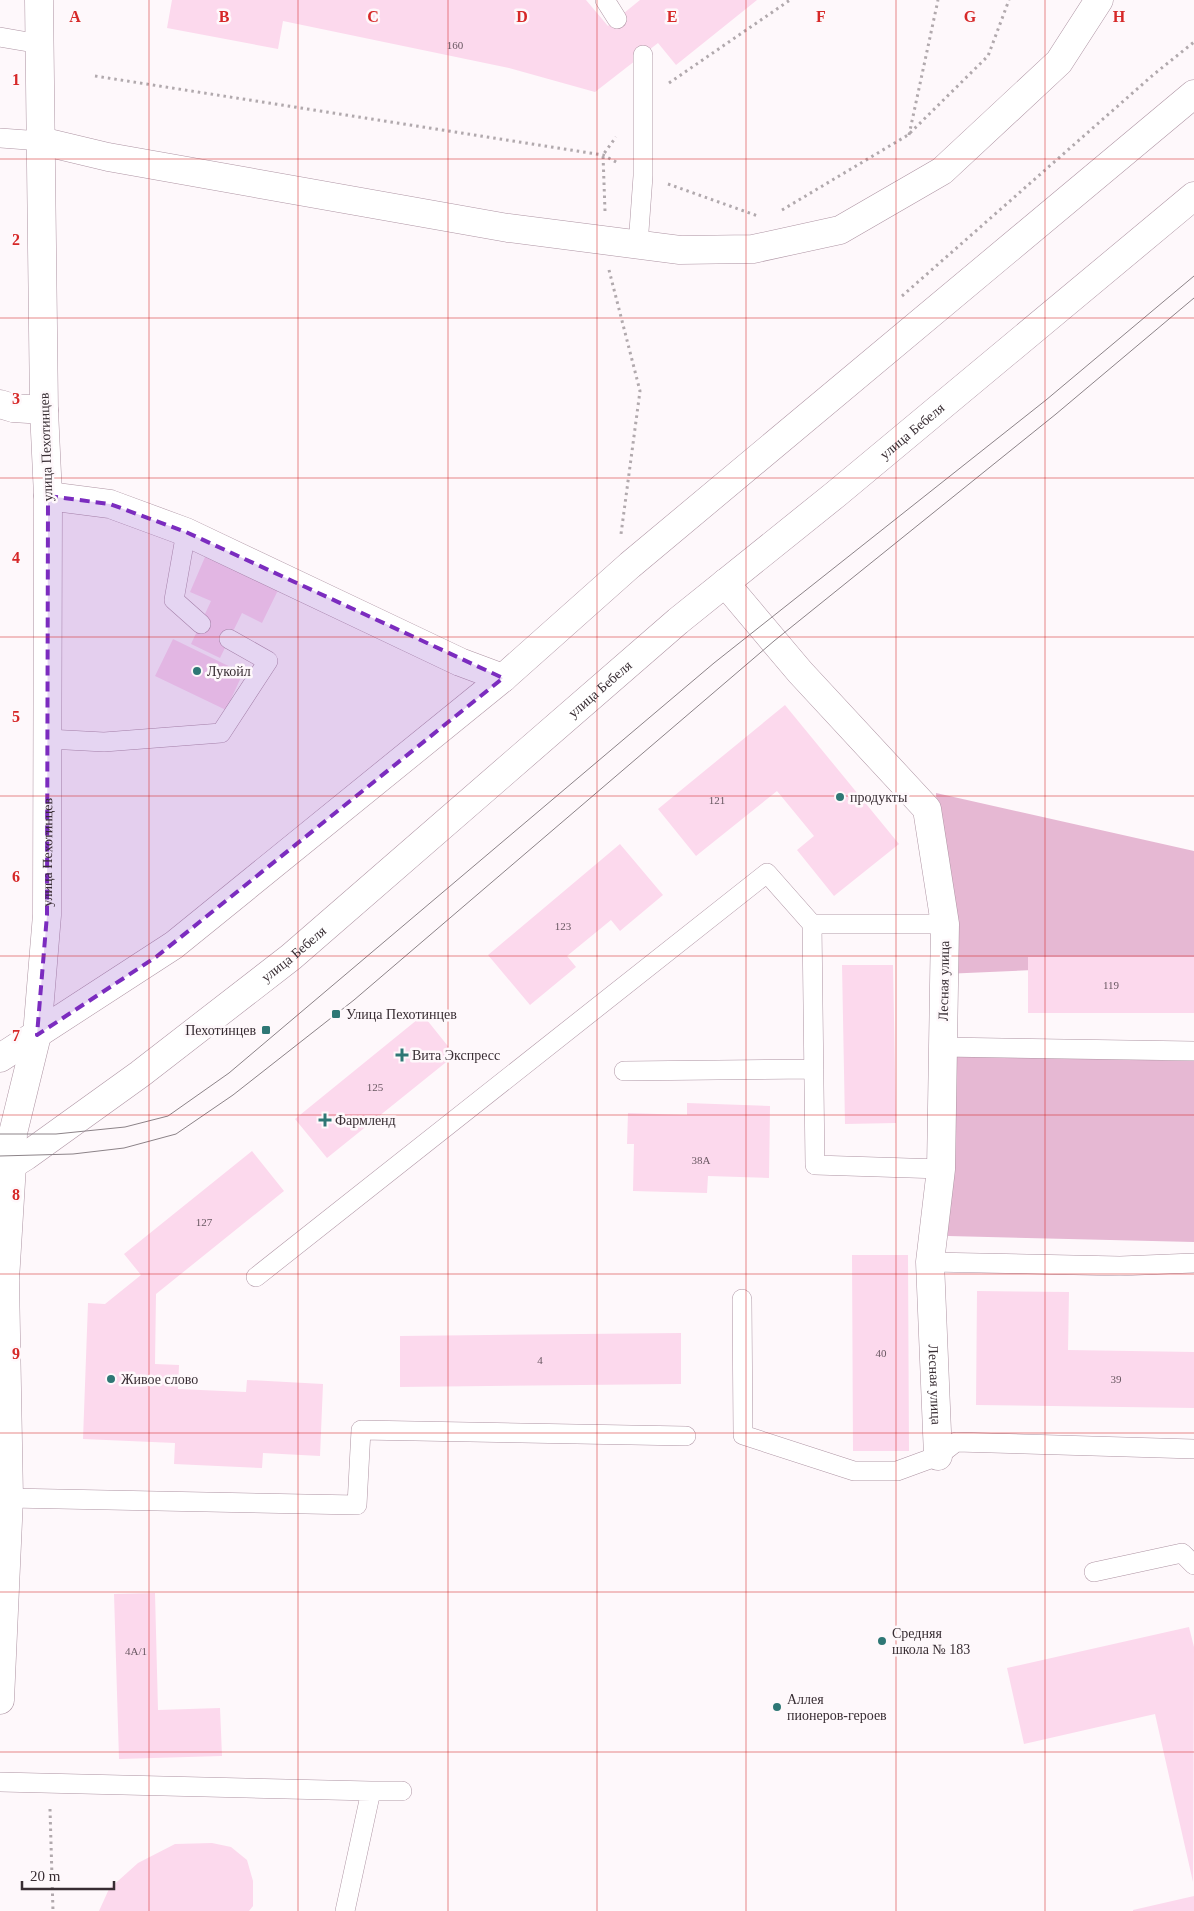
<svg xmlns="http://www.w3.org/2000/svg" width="1194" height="1911" viewBox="0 0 1194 1911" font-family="Georgia,serif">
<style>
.green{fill:#e6b8d3}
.building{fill:#fcd9ed}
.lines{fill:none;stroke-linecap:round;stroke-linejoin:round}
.service-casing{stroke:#ae94a3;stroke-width:20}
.minor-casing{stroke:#ae94a3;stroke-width:29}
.secondary-casing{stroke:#ae94a3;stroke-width:29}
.primary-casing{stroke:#ae94a3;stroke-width:29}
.path{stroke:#b1a9ad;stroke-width:3;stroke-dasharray:2.5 4;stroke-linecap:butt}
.service{stroke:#fff;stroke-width:19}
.minor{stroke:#fff;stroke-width:28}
.secondary{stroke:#fff;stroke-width:28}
.primary{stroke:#fff;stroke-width:28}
.tram{stroke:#8c8388;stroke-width:1}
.marked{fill:#7b2cbf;fill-opacity:0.2;stroke:#7b2cbf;stroke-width:4;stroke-dasharray:10 6;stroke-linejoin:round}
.grid{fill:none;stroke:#d62828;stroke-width:1;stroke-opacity:0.55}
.poi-dot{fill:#2e7775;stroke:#fef8fb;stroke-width:2}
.labels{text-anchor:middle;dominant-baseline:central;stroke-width:5;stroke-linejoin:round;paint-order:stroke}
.number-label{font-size:11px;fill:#695862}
.street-label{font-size:14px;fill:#382d33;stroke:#fef8fb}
.poi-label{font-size:14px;fill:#382d33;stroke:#fef8fb;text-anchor:start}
.grid-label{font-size:16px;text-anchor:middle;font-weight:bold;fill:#d62828;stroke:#fef8fb;stroke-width:5;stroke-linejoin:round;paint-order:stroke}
</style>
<rect width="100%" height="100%" fill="#fef8fb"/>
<path class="green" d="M936,793l258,58v112l-250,11z
M943,1055l251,6v181l-246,-6z"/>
<path class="building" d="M172,0h414l22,26 32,-26h117l-81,65 -18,-22 -63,49 -86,-24 -226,-47 -5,28 -111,-21z
M208,550l74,32 -20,41 -20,-10 -22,45 -29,-14 20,-43 -21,-9z
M173,639l70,34 -17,37 -71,-34z
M785,705l114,139 -65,52 -37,-46 17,-14 -37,-45 -81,65 -38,-47z
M620,844l43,51 -43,36 -9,-11 -44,36 9,11 -46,38 -42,-50z
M1028,957h166v56h-166z
M842,965h51l3,158 -51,1z
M423,1015l32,40 -128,103 -32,-39z
M687,1103l83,3 -1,72 -61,-2 -1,17 -74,-2 1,-47h-7l1,-31 59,2z
M252,1151l32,40 -128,103 -1,70 24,1 -1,24 68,3 1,-12 76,4 -3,72 -57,-3 -1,15 -88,-4 1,-21 -92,-4 5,-136 17,1 36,-29 -17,-21z
M852,1255h56l1,196h-56z
M977,1291l92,1 -1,58 126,2v56l-218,-3z
M681,1333v51l-281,3v-51z
M155,1593l3,117 62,-2 2,48 -103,3 -5,-165z
M1189,1627l5,20 -1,235 -38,-168 -131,30 -17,-76z
M212,1843l19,4 16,13 6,21v25l-4,5h-150l10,-22 29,-26 37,-19z
M1194,1896v15h-61v-1z"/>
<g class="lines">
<defs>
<path id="service" d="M605,0l12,19
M0,37l40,7
M0,138l41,3
M638,245l5,-69v-121
M186,532l-12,68 27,24
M48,739l56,3 117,-9 47,-72 -39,-22
M943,1047l251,4
M624,1071l190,-2
M941,1169l-126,-4 -3,-241h133
M930,1262l190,4 74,-3
M256,1277l511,-404 45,51
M742,1299l1,136 111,36h43l41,-15 18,-14 238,7
M9,1498l348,7 4,-75 325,6
M1094,1572l88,-19 12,12
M0,1782l371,9h31
M345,1911l26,-120"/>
<g id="minor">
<path d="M41,141l67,16 400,71 172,22 73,-1 87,-19 102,-59 117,-109 40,-62"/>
<path d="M0,404l13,4 31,2"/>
<path d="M48,496l62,8 76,28 274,130 43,16"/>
<path id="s1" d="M725,583l75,89 127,137 18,115 -4,245 -11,93 8,194"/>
<path d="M0,1700l9,-202 -4,-218 7,-115"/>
</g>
<g id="secondary">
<path id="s2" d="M12,1165l1,-32 24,-98 10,-120 1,-419 -4,-86 -5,-410"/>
</g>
<g id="primary">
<path d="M0,1058l174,-113 329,-267 127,-113 564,-471"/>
<path id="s3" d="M0,1172l26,-16 114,-82 151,-117 387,-336 158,-127 358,-298"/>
</g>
</defs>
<use href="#service" class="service-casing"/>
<use href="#minor" class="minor-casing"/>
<use href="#secondary" class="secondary-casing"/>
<use href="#primary" class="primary-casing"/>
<path class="path" d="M95,76l508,79 15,8
M669,83l121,-83
M909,135l29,-135
M668,184l90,32
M782,210l126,-75 80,-79 21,-56
M605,211l-2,-56 13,-18
M609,270l31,121 -19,143
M902,296l251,-221 41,-33
M50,1809l3,102"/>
<use href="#service" class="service"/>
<use href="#minor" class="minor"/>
<use href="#secondary" class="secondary"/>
<use href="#primary" class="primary"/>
<path class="tram" d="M0,1134h56l69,-7 43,-11 61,-43 485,-410 332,-263 148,-124
M0,1156l73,-2 51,-6 52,-14 57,-39 121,-95 420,-359 282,-227 138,-116"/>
</g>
<path class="marked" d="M48,496l62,8 76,28 317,146 -347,279 -119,78 10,-120z"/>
<path class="grid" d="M149,0v1911M298,0v1911M448,0v1911M597,0v1911M746,0v1911M896,0v1911M1045,0v1911M0,159h1194M0,318h1194M0,478h1194M0,637h1194M0,796h1194M0,956h1194M0,1115h1194M0,1274h1194M0,1433h1194M0,1592h1194M0,1752h1194"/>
<g class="poi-dot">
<circle cx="197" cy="671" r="5"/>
<circle cx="840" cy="797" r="5"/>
<rect x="331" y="1009" width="10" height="10" rx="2.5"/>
<rect x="261" y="1025" width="10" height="10" rx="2.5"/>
<path d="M399.5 1047.5h5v5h5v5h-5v5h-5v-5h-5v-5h5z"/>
<path d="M322.5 1112.5h5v5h5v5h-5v5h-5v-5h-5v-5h5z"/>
<circle cx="111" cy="1379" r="5"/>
<circle cx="882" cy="1641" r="5"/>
<circle cx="777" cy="1707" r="5"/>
</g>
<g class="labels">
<g class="number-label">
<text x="455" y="45">160</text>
<text x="717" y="800">121</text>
<text x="563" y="926">123</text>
<text x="1111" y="985">119</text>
<text x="375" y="1087">125</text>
<text x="701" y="1160">38А</text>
<text x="204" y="1222">127</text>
<text x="881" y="1353">40</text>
<text x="540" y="1360">4</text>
<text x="1116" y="1379">39</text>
<text x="136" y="1651">4А/1</text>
</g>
<g class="street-label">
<text stroke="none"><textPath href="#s3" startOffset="1176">улица Бебеля</textPath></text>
<text transform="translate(46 447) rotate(-92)">улица Пехотинцев</text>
<text stroke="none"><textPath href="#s3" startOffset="771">улица Бебеля</textPath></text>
<text stroke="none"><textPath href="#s2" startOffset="316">улица Пехотинцев</textPath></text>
<text stroke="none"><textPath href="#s3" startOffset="366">улица Бебеля</textPath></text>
<text transform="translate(944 981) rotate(-89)">Лесная улица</text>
<text stroke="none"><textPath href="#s1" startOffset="881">Лесная улица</textPath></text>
</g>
<g class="poi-label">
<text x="207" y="671">Лукойл</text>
<text x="850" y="797">продукты</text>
<text x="346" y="1014">Улица Пехотинцев</text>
<text x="256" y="1030" text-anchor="end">Пехотинцев</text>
<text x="412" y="1055">Вита Экспресс</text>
<text x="335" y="1120">Фармленд</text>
<text x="121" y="1379">Живое слово</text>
<text x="892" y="1633">Средняя<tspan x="892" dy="16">школа № 183</tspan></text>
<text x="787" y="1699">Аллея<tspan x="787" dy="16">пионеров-героев</tspan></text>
</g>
</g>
<g class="grid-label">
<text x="75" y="22">A</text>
<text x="224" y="22">B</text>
<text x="373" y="22">C</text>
<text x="522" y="22">D</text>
<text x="672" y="22">E</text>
<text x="821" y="22">F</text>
<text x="970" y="22">G</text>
<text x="1119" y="22">H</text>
<text x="16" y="85">1</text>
<text x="16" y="245">2</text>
<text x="16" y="404">3</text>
<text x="16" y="563">4</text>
<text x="16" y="722">5</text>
<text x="16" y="882">6</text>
<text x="16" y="1041">7</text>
<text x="16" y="1200">8</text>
<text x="16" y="1359">9</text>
</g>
<path d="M22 1881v8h92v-8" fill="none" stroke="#382d33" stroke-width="2.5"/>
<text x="30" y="1881" font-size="15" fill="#382d33" stroke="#fef8fb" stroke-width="4" paint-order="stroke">20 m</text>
</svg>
